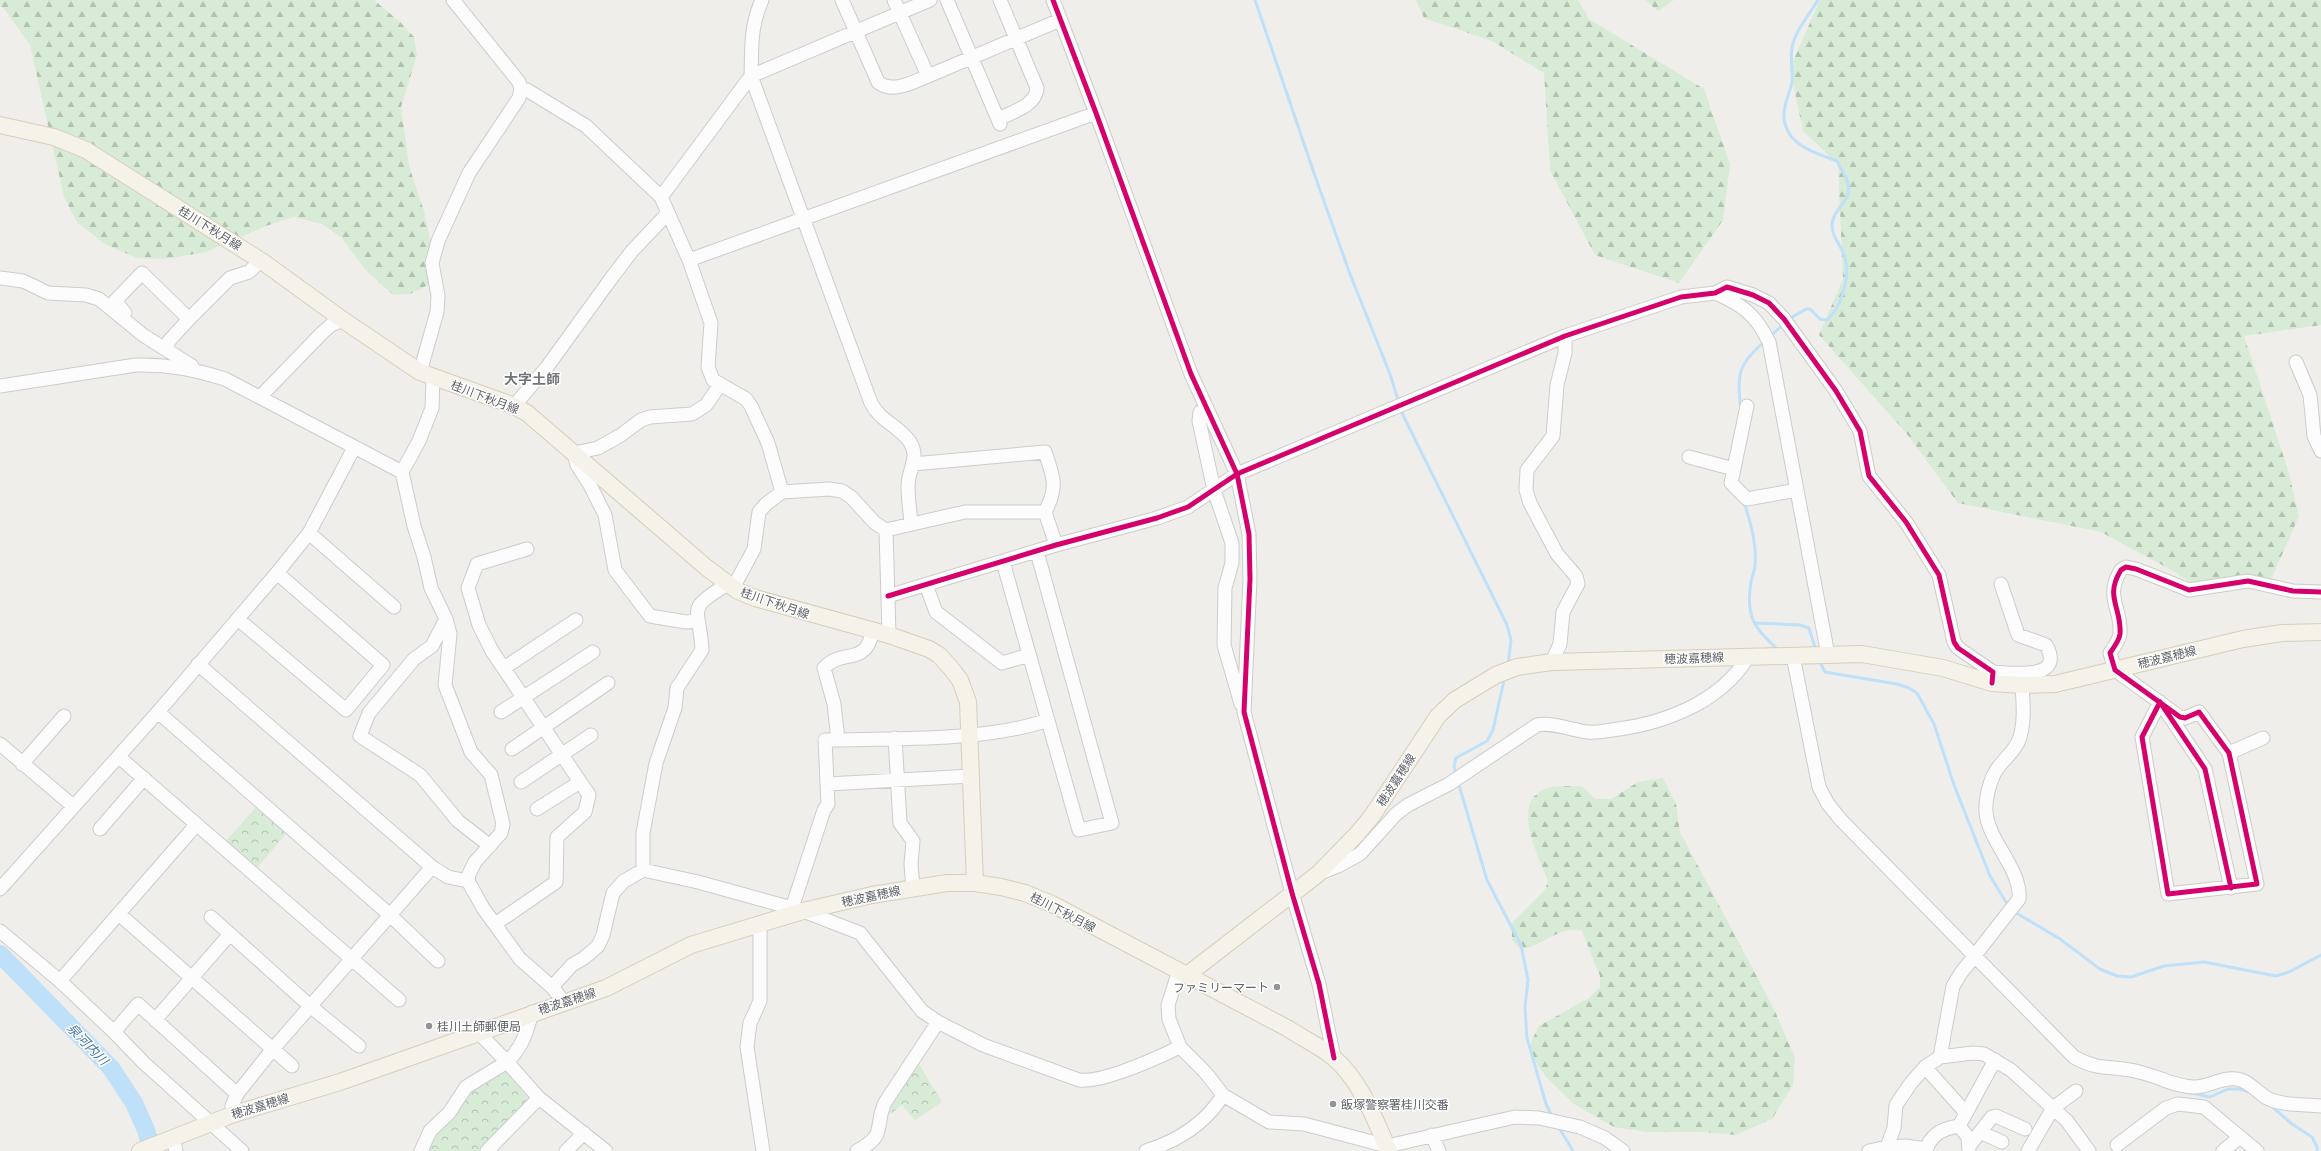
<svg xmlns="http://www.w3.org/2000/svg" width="2321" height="1151" viewBox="0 0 2321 1151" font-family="'Open Sans','Noto Sans JP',sans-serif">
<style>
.forest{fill:url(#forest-firs)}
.park{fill:url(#park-crowns)}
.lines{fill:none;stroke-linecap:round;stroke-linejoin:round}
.stream{stroke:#bfe0f9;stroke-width:3}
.river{stroke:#bfe0f9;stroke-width:18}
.minor-casing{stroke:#cbcccc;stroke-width:15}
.major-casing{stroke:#d7ceb8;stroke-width:18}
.minor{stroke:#fdfcfc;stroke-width:13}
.major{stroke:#f4f2e9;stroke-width:16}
.cycleway-casing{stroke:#fff;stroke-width:8}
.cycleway{stroke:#d6006c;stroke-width:5}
.poi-dot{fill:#919496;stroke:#fff;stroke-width:1.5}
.labels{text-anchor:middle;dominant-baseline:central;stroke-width:3;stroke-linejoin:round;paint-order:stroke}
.street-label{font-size:12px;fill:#5f6368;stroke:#fff}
.poi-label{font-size:12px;fill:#5f6368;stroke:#fff;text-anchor:start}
.water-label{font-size:13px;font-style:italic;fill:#4174aa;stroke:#fff}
.quarter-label{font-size:14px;font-weight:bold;fill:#70757a;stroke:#fff}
</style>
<defs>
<pattern id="forest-firs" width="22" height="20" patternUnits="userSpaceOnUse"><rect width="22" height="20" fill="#d8ebd6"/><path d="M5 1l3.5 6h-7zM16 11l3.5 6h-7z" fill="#b2c2b1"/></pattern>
<pattern id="park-crowns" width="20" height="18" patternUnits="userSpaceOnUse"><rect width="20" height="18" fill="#d8ebd6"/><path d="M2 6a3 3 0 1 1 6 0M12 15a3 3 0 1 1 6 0" fill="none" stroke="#b2c2b1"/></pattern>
</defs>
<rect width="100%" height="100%" fill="#efeeea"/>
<path class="forest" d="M0,0h374l26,22 14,15 3,18 -16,52 8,59 15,45 12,53 -6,20 -20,10 -17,1 -29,-27 -23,-31 -19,-13 -28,-7 -28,9 -60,26 -41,7 -28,-1 -32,-14 -28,-22 -13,-25 -34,-152 -27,-38h-3z
M1416,0h162l11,19 115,70 26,75 -7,56 -44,63 -84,-28 -45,-85 -6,-97 -52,-32 -68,-23z
M1645,0h29l-16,11z
M1820,0h501v325l-77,11 44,134 11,46 -29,66 -70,7 -25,-17 -74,-40 -143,-29 -51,-69 -88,-99 24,-56 -5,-115 -35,-33 -13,-63z
M1663,778l13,26 4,28 94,177 21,49 -2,27 -21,34 -37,16 -30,-3h-58l-33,-5 -40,-23 -28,-27 -16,-24 2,-13 7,-14 50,-28 11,-11v-11l-18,-45c-22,-7 -40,16 -61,18l-9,-9v-17l33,-33 3,-9c-9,-24 -40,-81 0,-93 10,-3 24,-1 34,-2l13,13h16l27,-17z"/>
<path class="park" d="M258,805l30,26 -32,38 -31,-27z
M917,1061l25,41 -27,18 -13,-15 -17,13 1,-7z
M505,1070l26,32 -49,49h-57l5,-16 13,-7 16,-20 9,-17z"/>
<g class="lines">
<path class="stream" d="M1255,0l60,176 35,98 40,100 9,29
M1789,319l17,-10h4l10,10 7,1c15,-13 23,-43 18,-62 -2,-10 -13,-21 -13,-31 -1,-18 21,-25 16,-44 -2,-7 -8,-15 -11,-22 -22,-8 -54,-17 -53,-47 0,-11 6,-21 8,-32 1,-11 -2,-23 0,-34 3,-17 17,-33 26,-48
M1770,336l14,-12
M1400,409l107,216 4,15 -3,25
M1741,411c-4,-37 -4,-45 23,-69
M1744,502c6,19 13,42 11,63 0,6 -3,11 -4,17 -6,36 4,46 28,69
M1755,623l45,2 9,3 7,23
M1819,660l6,12 72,12 12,4 8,5 17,31 20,61 36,91 19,31
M1456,775l-2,-9 2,-8 31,-17 6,-11 12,-54
M1458,782l29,98 34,65 7,35 -3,27 2,31 19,66 6,12
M2013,911l47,28 40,30 17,7 14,1 33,-11 40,-4 72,14 13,-4 32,-17
M2187,1092l23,5 18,-8h10l13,3
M2270,1105l22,19 20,13 5,10v4
M1558,1126l15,25"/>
<path class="river" d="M0,954l111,114 23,35 12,27 6,21"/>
<defs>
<path id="minor" d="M762,0c-12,27 -10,47 -11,76l120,327c9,18 28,23 39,39 10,15 -2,28 -2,44 0,13 2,25 3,37
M842,0l36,82c14,12 35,0 50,-6
M894,0l34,76 132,-56
M947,0l53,124
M1053,0l43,113 95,261 46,100 12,60 1,45 -6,133 48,181 27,91 15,74
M521,89l6,1 59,36 75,71 28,63 22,63 -3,44 5,13 33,19 5,7 17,37 14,49
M998,119c14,-7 38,-13 39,-31l-37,-88
M661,197l90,-121 179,-76
M689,260l407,-147
M0,278l23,3 25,12 38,2 13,4 44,36 49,31
M1715,293c27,11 41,22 54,49l59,313
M125,313l-10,-12 27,-28 47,46 -20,22 -4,8
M189,319l41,-41 19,-6 12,-12
M2296,362l14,33 4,41 7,15
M420,372l17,-60 1,-16 -6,-33 6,-22 31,-68 50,-75 2,-9 -2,-7 -66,-82
M433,378l-1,30 -13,33 -17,31 12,54 10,31 7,31 15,31 4,15 -5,51 26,67 20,23 12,49 -2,9 -26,29 -6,12 -1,7 15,27 37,51 32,28 12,15
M0,386l136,-21c32,-1 59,4 89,14l177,93
M260,397l62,-64 9,-8 12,-5
M1747,406l-16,77 16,16 50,-9
M516,407l3,-7 28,-33 63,-87 22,-29 36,-38
M1206,407l-6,5 -1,9 15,69 18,53v20l-7,25 -1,57 17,59
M1689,457l45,12
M913,464l132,-12c9,26 13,35 0,60
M886,530l3,105
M309,533l85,74
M1003,562l76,268 33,-7 -75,-271
M926,585l10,27 66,51 27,-8
M733,588l21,-39 5,-37 7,-8 16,-12 47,-3 13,2 9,6 24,26 11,7 79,-18h80l11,33
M888,596l168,-51 101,-27 31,-11 49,-33 328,-138 116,-39 34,-4 12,-6 26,8 16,8 15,16 52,72 24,40 9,45 37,46 33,53 15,67 4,6 35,24 -1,11
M238,619l108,91 37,-45 -106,-92
M446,619l-14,27 -18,13 -45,54 -9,23 60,39 38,46 32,25
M697,621l-11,1 -36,-6 -35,-46 -10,-55 -15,-30 -13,-20 -3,-12 24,-5 23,-13 20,-15 9,-3 42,-3 14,-9 14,-20
M1793,656l26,131 9,17 13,16 233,237c26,15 39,8 65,15 19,4 36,15 55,15 15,0 27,-10 42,-8 12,1 21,13 31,19 15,8 37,6 54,8
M1552,662l8,-18 3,-32 15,-28 -2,-8 -19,-22 -27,-51 -4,-13 1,-20 26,-34 4,-51 8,-32v-17
M198,664l234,203 16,10 20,4
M504,668l72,-48
M1993,672c18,1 73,9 53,-27l-28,-10 -17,-51
M158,712l232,203 48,46
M501,712l92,-60
M895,738l5,85 13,18 -2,23 2,24
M838,740c64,-2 150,1 210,-20
M0,744l73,62
M512,749l96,-66
M2229,753l34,-15
M119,757l280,243
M22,764l42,-48
M521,782l70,-47
M828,784l143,-8
M537,809l43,-27
M100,829l44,-51
M643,870v-37l13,-70 19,-55 2,-20 25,-38c-2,-43 -18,-40 26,-66
M1320,873l18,-7 22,-12 36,-40 12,-9 41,-21 88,-59c17,-3 33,5 51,7 7,1 16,-1 24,-2 51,-6 108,-27 136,-73
M2231,888l-26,-119 -45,-67 -18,35 26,157 89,-10 -28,-131 -30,-41 -14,6 -5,-1 -65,-47 -5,-17c4,-6 9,-12 10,-19 2,-26 -16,-37 1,-64l5,-3 10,2 53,21 59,-9 45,10 28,1
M0,889l158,-177 119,-139 32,-40 45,-85
M792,908l32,-98 4,-6 -3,-64h13l-4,-36 -10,-36c15,-16 29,-7 41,-19 4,-4 6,-12 8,-17
M119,914l173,152
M211,917l19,17
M760,923v78l-10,22 -3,24 16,104
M495,924l61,-42 1,-45 28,-25 4,-17 -97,-144 -13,-26 -11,-37 9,-24 50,-15
M0,931l60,50 54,51 30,31 98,88
M1179,971l-11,34 1,14 11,28 25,25 18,23 46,27 35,2 83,22 128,-29 24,1 41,9 25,11 18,13
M60,981l136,-156
M552,987l20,-22 12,-7 14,-12 5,-11 10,-42 11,-12 19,-11 55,12 105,29 57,22 62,78 16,11 45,23 96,35c24,3 78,-22 101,-33
M532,1012c-5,20 -10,36 -25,50l32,36 67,53
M155,1020l75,-86 80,72 49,40
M114,1032l24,-28 99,90
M1940,1057l13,-71 8,-13 58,-74c3,-29 -31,-58 -33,-87 -1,-11 3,-28 8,-38 7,-14 22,-22 26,-37 5,-17 3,-35 2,-52
M1925,1067l41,46
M234,1114l-2,-8 5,-12 35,-44 160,-183
M1980,1132l22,10
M1432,1135l7,16
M173,1137l3,14
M1970,1145l22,-28 4,-1 29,13
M2117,1145l49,-37 12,-4 26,3 36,30
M1887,1147l19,-1 20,3
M421,1151l9,-20 19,-18 17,-26 41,-25 -29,-30
M487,1151l52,-53
M566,1151l18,-18
M857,1151c30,-17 17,-20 27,-47l54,-82
M1146,1151c31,-10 60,-28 77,-56
M1869,1151l18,-4 7,-19 2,-23 15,-22 14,-16 15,-10 33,-4 11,1 27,16 56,51 22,30
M1926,1151c4,-17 18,-23 33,-25
M1969,1151l-1,-14 -9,-11 36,-66
M2028,1151l25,-43 23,-17
M2223,1151l17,-14 17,14"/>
<path id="major" d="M0,125l54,12 32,13 177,112 80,58 77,52 92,33 15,8 180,155 31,23 17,7 134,37 40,14 10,6 11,12 10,13 8,22 7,181
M1187,975l131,-101 39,-40 15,-18 66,-100 17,-16 41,-25 21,-8 35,-5 310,-8 81,14 49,15 30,2 33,-1 188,-45 39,-6 39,-1
M140,1151l94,-37 106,-32 266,-94 85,-43 112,-34 69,-16 75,-12h28l26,4 24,6 27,11 235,124c15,10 33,18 47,30 27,23 41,62 55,93"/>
</defs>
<use href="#minor" class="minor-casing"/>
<use href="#major" class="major-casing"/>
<use href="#minor" class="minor"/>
<use href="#major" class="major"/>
<defs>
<path id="cycleway" d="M1053,0l43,113 95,261 46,100 12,60 1,45 -6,133 48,181 27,91 15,74
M888,596l168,-51 101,-27 31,-11 49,-33 328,-138 116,-39 34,-4 12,-6 26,8 16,8 15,16 52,72 24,40 9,45 37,46 33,53 15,67 4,6 35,24 -1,11
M2231,888l-26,-119 -45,-67 -18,35 26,157 89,-10 -28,-131 -30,-41 -14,6 -5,-1 -65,-47 -5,-17c4,-6 9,-12 10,-19 2,-26 -16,-37 1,-64l5,-3 10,2 53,21 59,-9 45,10 28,1"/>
</defs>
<use href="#cycleway" class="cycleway-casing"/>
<use href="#cycleway" class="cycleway"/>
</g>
<g class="poi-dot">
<circle cx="1277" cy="987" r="4"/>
<circle cx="429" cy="1026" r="4"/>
<circle cx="1333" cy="1104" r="4"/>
</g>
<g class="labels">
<g class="street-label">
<text transform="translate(210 228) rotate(32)">桂川下秋月線</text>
<text transform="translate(485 397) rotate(21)">桂川下秋月線</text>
<text transform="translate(775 603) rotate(19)">桂川下秋月線</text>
<text transform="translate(2167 657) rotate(-14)">穂波嘉穂線</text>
<text transform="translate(1694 658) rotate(-2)">穂波嘉穂線</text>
<text transform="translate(1396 780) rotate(-57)">穂波嘉穂線</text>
<text transform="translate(871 896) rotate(-12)">穂波嘉穂線</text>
<text transform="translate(1063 912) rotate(27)">桂川下秋月線</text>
<text transform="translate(567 1001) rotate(-18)">穂波嘉穂線</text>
<text transform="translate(260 1106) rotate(-17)">穂波嘉穂線</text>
</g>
<g class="poi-label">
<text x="1269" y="987" text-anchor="end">ファミリーマート</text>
<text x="437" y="1026">桂川土師郵便局</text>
<text x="1341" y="1104">飯塚警察署桂川交番</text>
</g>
<g class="water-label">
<text transform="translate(88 1044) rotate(46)">泉河内川</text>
</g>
<g class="quarter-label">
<text x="532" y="378">大字土師</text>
</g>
</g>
</svg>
